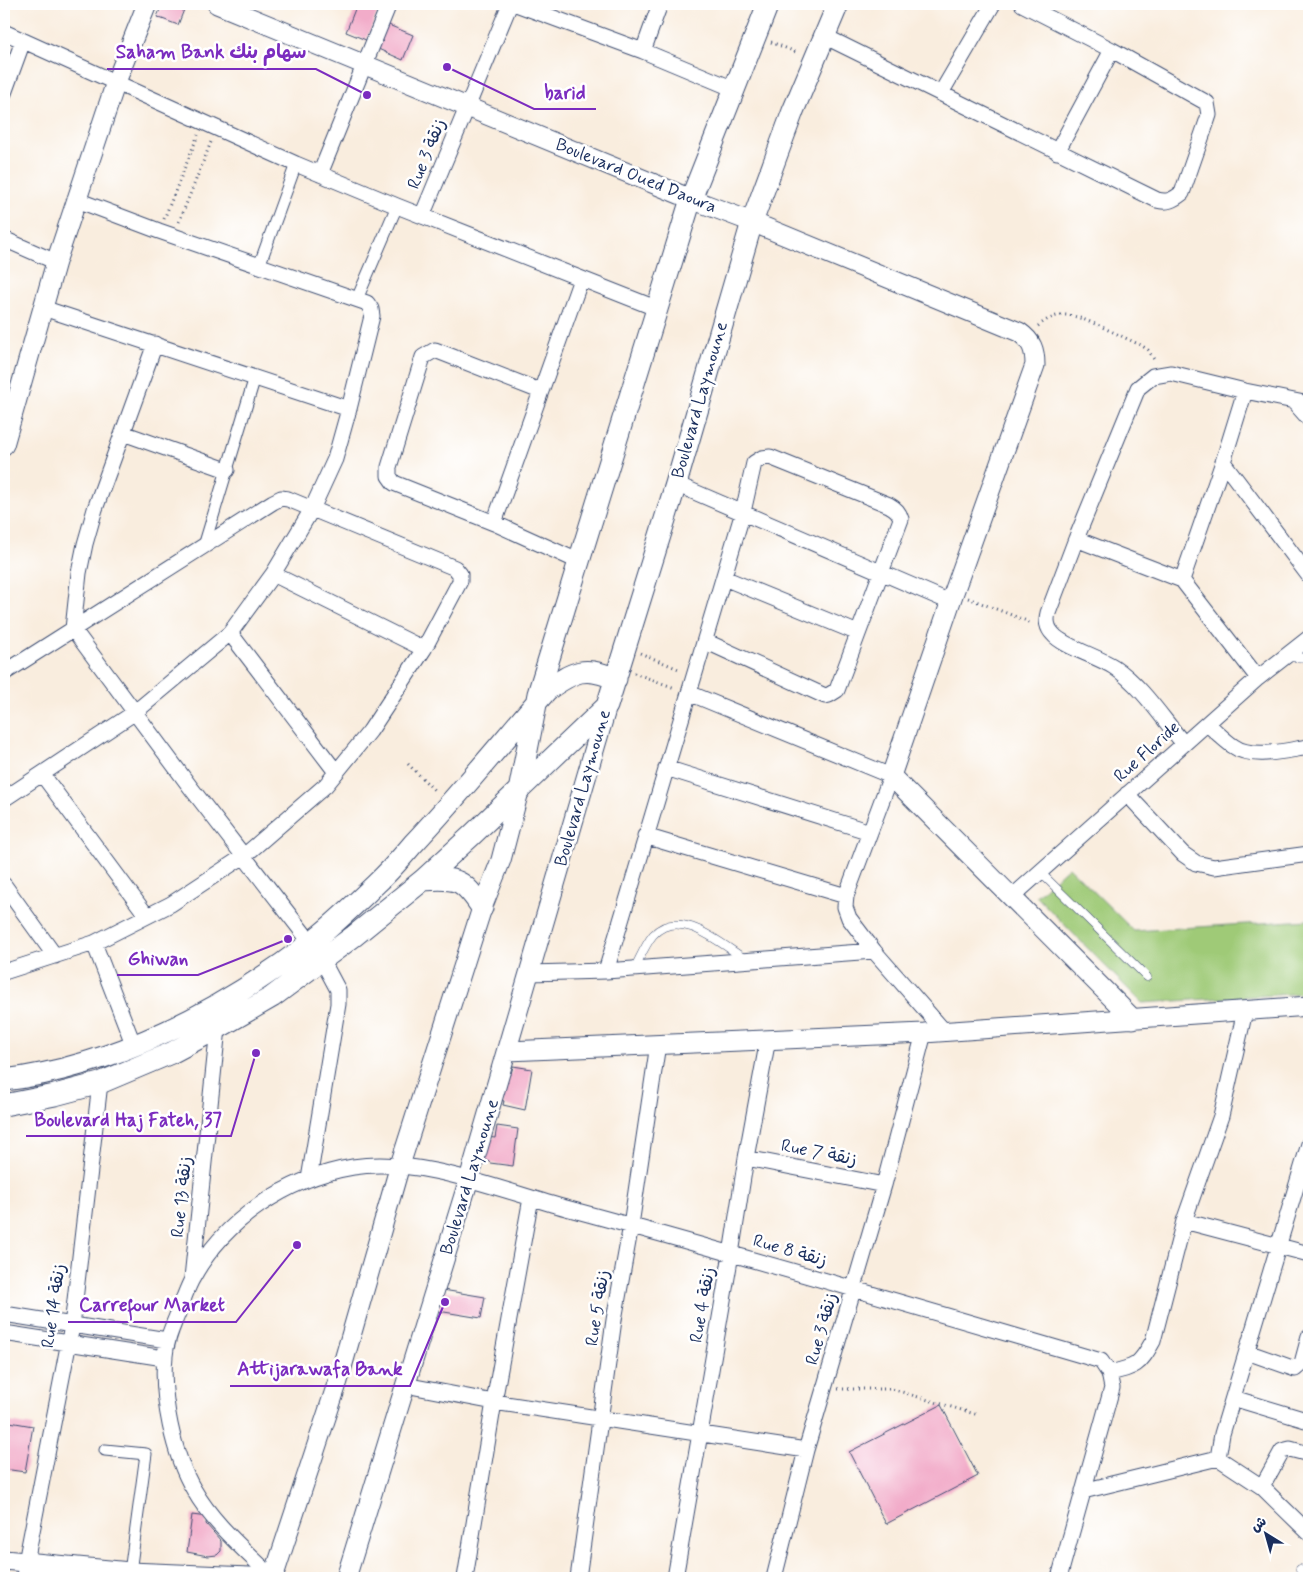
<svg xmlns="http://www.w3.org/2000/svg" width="1313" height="1582" viewBox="0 0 1313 1582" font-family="Mynerve,'Playpen Sans Arabic',sans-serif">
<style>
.green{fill:#9fca77;stroke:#5d7c6a}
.building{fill:#f2acc9}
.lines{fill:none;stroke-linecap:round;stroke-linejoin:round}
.service-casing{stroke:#3c4c71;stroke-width:9}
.pedestrian-casing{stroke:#3c4c71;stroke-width:13}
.minor-casing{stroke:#3c4c71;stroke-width:17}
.tertiary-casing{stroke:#3c4c71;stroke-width:21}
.secondary-casing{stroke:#3c4c71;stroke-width:23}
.path{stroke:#3c4c71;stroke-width:3;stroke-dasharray:1 4;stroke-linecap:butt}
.service{stroke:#fff;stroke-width:8}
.pedestrian{stroke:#fff;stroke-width:11}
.minor{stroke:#fff;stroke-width:15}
.tertiary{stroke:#fff;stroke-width:19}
.secondary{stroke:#fff;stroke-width:21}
.labels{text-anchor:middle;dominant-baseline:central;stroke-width:5;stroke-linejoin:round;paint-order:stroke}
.street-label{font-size:18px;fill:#1b2f5e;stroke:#fff}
.leader{fill:none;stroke:#7b2cbf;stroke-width:2}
.callout-dot{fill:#7b2cbf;stroke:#fff;stroke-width:2}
.callout-label{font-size:19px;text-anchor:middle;font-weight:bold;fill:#7b2cbf;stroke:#fff;stroke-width:5;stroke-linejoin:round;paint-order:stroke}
</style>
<rect width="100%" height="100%" fill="#fff"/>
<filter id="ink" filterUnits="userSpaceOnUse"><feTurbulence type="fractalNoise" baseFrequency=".02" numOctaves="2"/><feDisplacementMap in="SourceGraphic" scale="10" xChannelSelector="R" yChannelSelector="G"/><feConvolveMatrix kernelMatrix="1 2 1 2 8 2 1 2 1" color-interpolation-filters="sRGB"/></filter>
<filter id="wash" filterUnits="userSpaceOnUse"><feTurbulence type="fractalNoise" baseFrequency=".0096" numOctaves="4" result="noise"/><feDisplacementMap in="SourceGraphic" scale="20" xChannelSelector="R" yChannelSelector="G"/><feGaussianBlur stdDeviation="1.12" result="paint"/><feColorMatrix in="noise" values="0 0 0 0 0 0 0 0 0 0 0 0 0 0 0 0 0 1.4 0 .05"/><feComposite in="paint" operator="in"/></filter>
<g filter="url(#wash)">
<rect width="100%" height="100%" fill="#f9edde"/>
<path class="green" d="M1069,867l65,64 175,-11v73l-167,10 -106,-107z"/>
<g id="blocks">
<path class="building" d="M162,4h15l8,3 -7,18 -21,-8z
M357,4h24l-15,36 -20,-8z
M386,24l27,11 -10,25 -27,-12z
M513,1066l19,3 -7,41 -22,-5 1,-4 -3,-1 7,-27 3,1z
M497,1126l21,3 -5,37 -23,-3 -6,-6 2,-20 9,1z
M443,1290l42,7 -4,21 -43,-7z
M941,1405l37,71 -92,48 -37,-72z
M4,1421l29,5 -8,46 -21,-3z
M192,1515l15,2 -1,7 15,17v10l-4,4 -9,1 -21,-4z"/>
</g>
</g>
<g filter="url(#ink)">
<use href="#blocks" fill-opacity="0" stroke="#3c4c71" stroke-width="1"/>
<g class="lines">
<defs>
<path id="service" d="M1287,657l22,1
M1040,872l107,105
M634,969c6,-11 11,-24 19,-34 26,-29 68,9 92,24
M1300,1569l6,9"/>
<path id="pedestrian" d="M259,266l37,-102
M357,299l40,-93
M204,546l51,-169
M105,1450l41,4 -16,118"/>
<path id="minor" d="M516,4l127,47 91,38
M4,32l292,132 101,42 261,103
M824,36l333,164c10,3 16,0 25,-7l24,-69 3,-9 -2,-12 -95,-53 -90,-46
M643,51l17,-47
M4,93l19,-52
M941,93l52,-89
M1057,152l55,-102
M320,174l69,-170
M422,216l88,-212
M4,239l52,23
M43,308l306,101
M155,344l-60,165 -10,35 -6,29 -6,56 118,159 120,155
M540,391l-105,-41 -12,7 -34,110v9l5,7 100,40 86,39
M1294,402l15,17
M123,433l104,37
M1223,462l86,114
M676,484l274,118
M494,523l87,-244
M1076,539l106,41 76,98
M273,574l151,75
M724,578l134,55
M1182,580l41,-118 22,-71
M230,633l106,139
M4,673l269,-171 8,-4 7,1 167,69 5,6v7l-36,68 -54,82 -44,54 -82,71 -73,48 -77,39 -90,29
M689,693l202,83 -45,120 -1,11 4,11 25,33 70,80
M1207,724c9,7 17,16 26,22 19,14 55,4 76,1
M1184,744c-22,-26 -42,-58 -70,-77 -15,-10 -52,-21 -61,-33 -6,-6 -7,-14 -5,-21l28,-74 62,-151 15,-12 18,-3 74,18 64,13
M666,768l204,64
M42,774l105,142
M1127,794l56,60 13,9 18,4 95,-13
M4,799l130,-86 96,-80 43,-59 39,-65 23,-50 14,-50 23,-93 -1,-7 -4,-6 -208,-72 -82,-31
M645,836l201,60
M4,885l51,71
M1012,897l246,-219 51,-40
M94,943l40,103
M606,971l137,-459 11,-49 8,-5 8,-1 119,48c7,4 10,7 12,14l-64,171 -8,5 -4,1 -120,-55
M529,973l77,-2 268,-20
M1309,1144l-87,290 -4,24 44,29 47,46
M746,1158l138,27
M309,1179l29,-175v-14l-16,-30
M1184,1221l125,33
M192,1278l26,-250
M4,1314l163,26
M4,1333l160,25
M1247,1352l48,17 7,-6 7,-26
M1109,1373c27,-6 30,-7 44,-32l31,-120 37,-105 24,-105
M405,1385l89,17 312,48
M1233,1398l76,23
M1262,1487l20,-36 8,-2 19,5
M1083,1491l135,-33
M24,1578l2,-16 46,-236 28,-243
M273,1578c-27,-27 -60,-54 -79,-88 -21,-35 -33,-94 -29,-134 1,-14 6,-26 11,-38 5,-12 9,-25 15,-37 32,-61 96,-103 162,-114 67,-11 149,24 213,41 179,48 357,101 535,153l8,12 3,15 -53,190
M465,1578l29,-176 37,-204
M578,1578l36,-258 17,-95 27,-181
M675,1578l56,-324 15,-96 22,-119
M774,1578l32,-128 78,-265 40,-152"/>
<path id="tertiary" d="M217,4l474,195 61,23 267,110c13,9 16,18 16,33l-81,227 -63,184 242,243
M4,445l52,-183 60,-180 31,-78
M508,1051l416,-18 385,-27
M4,1560l126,12 144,6
M273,1578l65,-197 62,-216 82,-257 19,-48 18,-69
M346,1578l123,-399 138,-473"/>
<path id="secondary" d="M519,791l19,-97 153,-495 77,-195
M423,880c34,-3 40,-1 59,28
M4,1080c110,-13 219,-70 306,-137 24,-18 46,-40 67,-60 13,-12 25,-26 36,-39 47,-50 89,-102 134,-154 27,-19 38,-25 69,-11
M4,1105l51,-10 45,-12 71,-30 47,-25 54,-31 82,-61 69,-56 48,-44 136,-130 69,-222 76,-262 41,-111 45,-107"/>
</defs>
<use href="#service" class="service-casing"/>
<use href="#pedestrian" class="pedestrian-casing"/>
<use href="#minor" class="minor-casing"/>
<use href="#tertiary" class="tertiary-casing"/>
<use href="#secondary" class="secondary-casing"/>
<path class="path" d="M771,42l27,11
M164,219l34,-84
M179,222l32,-80
M1038,326c9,-7 18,-12 29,-11 16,1 57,23 74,30l7,5 7,11
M968,598l64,25
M640,653l41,17
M634,673l41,15
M408,764l28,28
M838,1389h54l86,26"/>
<use href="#service" class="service"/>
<use href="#pedestrian" class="pedestrian"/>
<use href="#minor" class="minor"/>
<use href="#tertiary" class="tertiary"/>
<use href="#secondary" class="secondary"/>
</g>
</g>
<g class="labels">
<g class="street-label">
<text transform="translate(427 154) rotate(-68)">Rue 3 زنقة</text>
<text transform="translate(636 176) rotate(22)">Boulevard Oued Daoura</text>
<text transform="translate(700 400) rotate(-74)">Boulevard Laymoune</text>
<text transform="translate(1147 752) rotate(-42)">Rue Floride</text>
<text transform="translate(583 788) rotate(-74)">Boulevard Laymoune</text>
<text transform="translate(819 1153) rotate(11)">Rue 7 زنقة</text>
<text transform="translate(470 1177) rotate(-73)">Boulevard Laymoune</text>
<text transform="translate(182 1197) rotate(-84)">Rue 13 زنقة</text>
<text transform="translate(790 1251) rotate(16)">Rue 8 زنقة</text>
<text transform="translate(703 1305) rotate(-80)">Rue 4 زنقة</text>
<text transform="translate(54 1306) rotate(-82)">Rue 14 زنقة</text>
<text transform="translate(598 1308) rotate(-81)">Rue 5 زنقة</text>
<text transform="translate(822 1329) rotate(-74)">Rue 3 زنقة</text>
</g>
</g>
<path class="leader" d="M367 95L316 69H107M447 67L534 109H596M288 939L198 975H117M256 1053L231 1136H26M297 1245L236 1322H68M445 1302L410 1386H230"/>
<g class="callout-dot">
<circle cx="367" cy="95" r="5"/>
<circle cx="447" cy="67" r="5"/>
<circle cx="288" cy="939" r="5"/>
<circle cx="256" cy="1053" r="5"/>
<circle cx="297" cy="1245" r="5"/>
<circle cx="445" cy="1302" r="5"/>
</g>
<g class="callout-label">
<text x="211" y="58">Saham Bank سهام بنك</text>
<text x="565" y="99">barid</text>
<text x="158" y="965">Ghiwan</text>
<text x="128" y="1126">Boulevard Haj Fateh, 37</text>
<text x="152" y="1311">Carrefour Market</text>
<text x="320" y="1375">Attijarawafa Bank</text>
</g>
<rect width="1313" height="1582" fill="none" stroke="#fff" stroke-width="20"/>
<g transform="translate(1266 1534) rotate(323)" stroke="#ffffff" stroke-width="4" paint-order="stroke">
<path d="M0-4L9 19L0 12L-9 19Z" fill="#1b2f5e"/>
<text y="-8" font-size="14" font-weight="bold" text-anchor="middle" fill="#1b2f5e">ش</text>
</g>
</svg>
